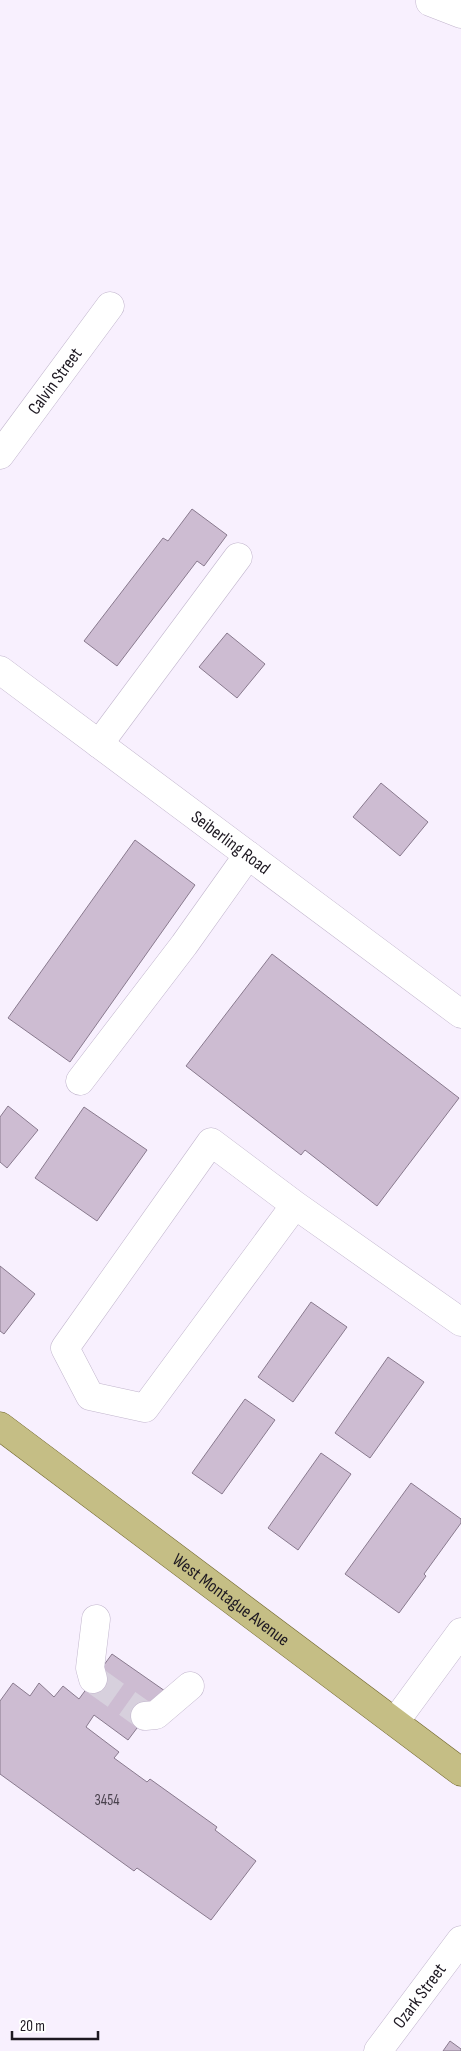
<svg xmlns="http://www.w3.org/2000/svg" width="461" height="2051" viewBox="0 0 461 2051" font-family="'Sofia Sans Condensed',sans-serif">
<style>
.building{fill:#cdbcd2;stroke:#897a8e}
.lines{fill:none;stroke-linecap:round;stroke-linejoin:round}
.minor-tunnel{stroke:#d7d0dd;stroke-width:28;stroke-dasharray:28 14;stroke-linecap:butt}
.minor-casing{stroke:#c2b6cd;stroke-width:29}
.major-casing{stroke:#71672d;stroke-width:29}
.minor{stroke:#fff;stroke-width:28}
.major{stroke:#c5be85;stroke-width:28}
.labels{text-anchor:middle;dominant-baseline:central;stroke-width:5;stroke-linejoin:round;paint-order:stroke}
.number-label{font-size:15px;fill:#49414d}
.street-label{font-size:18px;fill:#1d1821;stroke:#fff}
</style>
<rect width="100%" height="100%" fill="#f8f0fe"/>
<path class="building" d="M192,509l35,26 -23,31 -7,-5 -80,105 -33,-25 79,-103 5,3z
M227,633l38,31 -28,34 -38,-31z
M381,783l47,39 -28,34 -47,-39z
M135,840l60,45 -125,177 -62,-44z
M272,954l187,144 -82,108 -72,-56 -4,5 -115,-89z
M8,1106l30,24 -31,38 -7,-6v-45z
M84,1107l63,43 -50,71 -62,-43z
M0,1266l35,28 -31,40 -4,-3z
M311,1302l36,25 -54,75 -35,-25z
M388,1357l36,25 -54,76 -35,-25z
M245,1399l30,21 -53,74 -30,-21z
M321,1453l30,21 -53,76 -30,-22z
M411,1483l50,36v4l-37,51 2,2 -27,37 -54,-39z
M112,1654l53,37 -37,49 -34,-25 -8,12 33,25 -5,6 33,24 3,-3 67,48 -2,3 41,31 -45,59 -74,-52 -3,3 -134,-97v-73l13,-18 17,13 9,-13 15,14 9,-11 16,13z
M450,2041l11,8v2h-18z"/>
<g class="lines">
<path class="minor-tunnel" d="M93,1679l52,37"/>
<defs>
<g id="minor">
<path d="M430,2l31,12"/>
<path id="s1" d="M0,455l110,-149"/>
<path id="s2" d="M0,670l461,344"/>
<path d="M99,744l139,-187"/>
<path d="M80,1081l104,-136 64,-90"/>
<path d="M295,1205l-84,-63 -146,206 25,48 55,12 150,-203 166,117"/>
<path d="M93,1679l-3,-11 6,-49"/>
<path d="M145,1716l11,-1 34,-29"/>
<path d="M395,1722l66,-90"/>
<path id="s3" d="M378,2051l83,-111"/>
</g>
<g id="major">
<path id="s4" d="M0,1426l461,346"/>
</g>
</defs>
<use href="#minor" class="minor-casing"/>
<use href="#major" class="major-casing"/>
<use href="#minor" class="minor"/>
<use href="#major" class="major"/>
</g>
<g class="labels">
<g class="number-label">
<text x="107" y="1800">3454</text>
</g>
<g class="street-label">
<text stroke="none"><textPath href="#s1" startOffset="92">Calvin Street</textPath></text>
<text stroke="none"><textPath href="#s2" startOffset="288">Seiberling Road</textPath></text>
<text stroke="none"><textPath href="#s4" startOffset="289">West Montague Avenue</textPath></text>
<text stroke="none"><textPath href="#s3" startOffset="69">Ozark Street</textPath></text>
</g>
</g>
<path d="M12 2031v8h86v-8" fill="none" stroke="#1d1821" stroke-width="2.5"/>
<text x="20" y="2031" font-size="15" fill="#1d1821" stroke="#ffffff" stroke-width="4" paint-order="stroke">20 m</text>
</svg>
